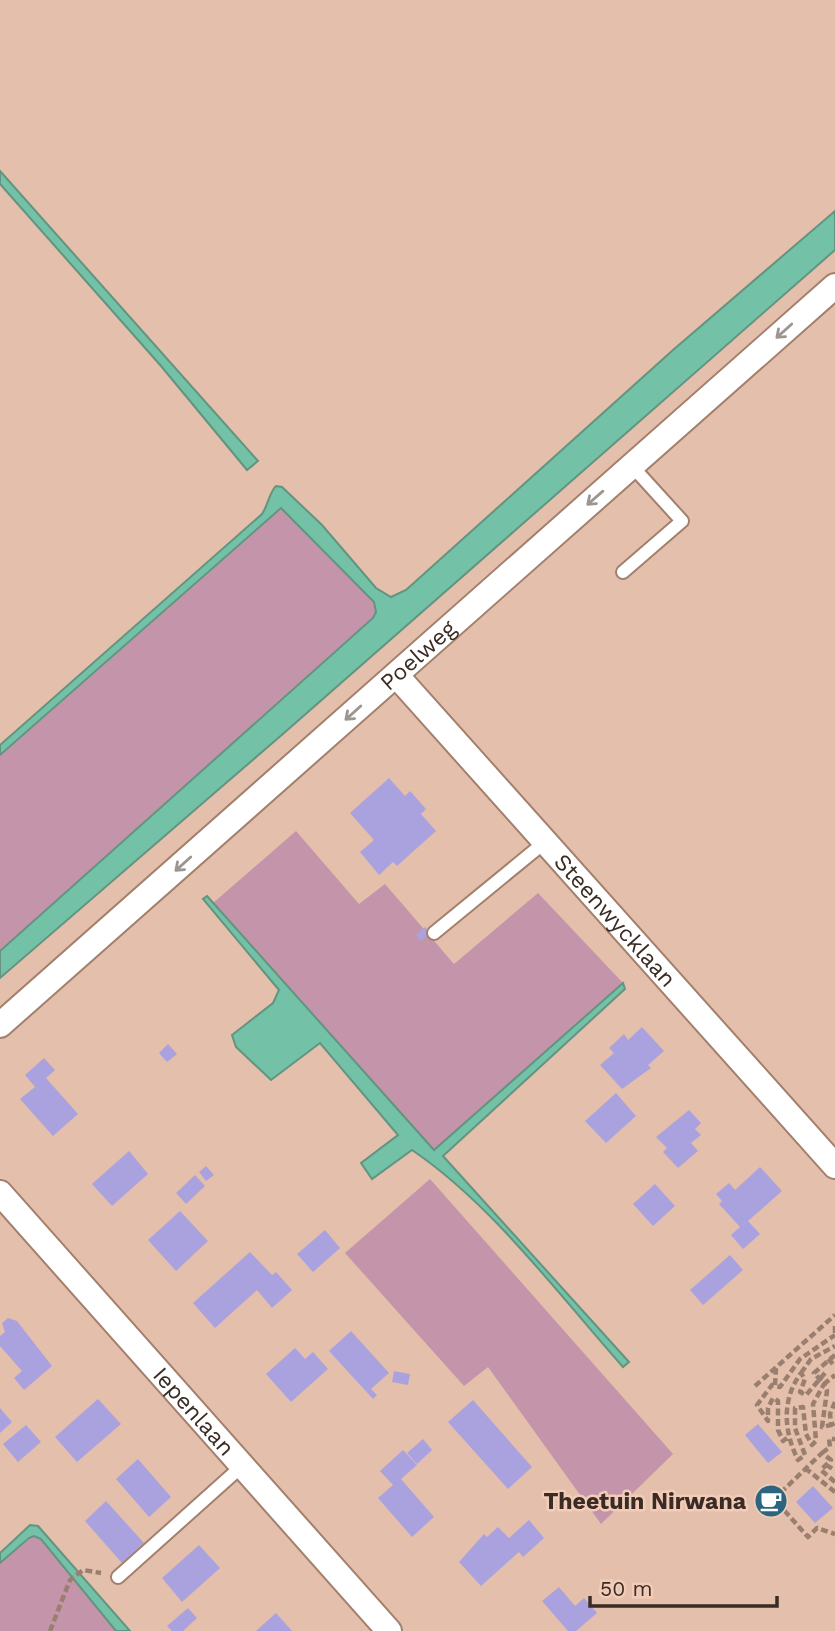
<svg xmlns="http://www.w3.org/2000/svg" width="835" height="1631" viewBox="0 0 835 1631" font-family="'Work Sans',sans-serif">
<style>
.green{fill:#c495aa}
.water{fill:#73c1a7;stroke:#629480;stroke-width:2}
.building{fill:#aaa2df}
.lines{fill:none;stroke-linecap:round;stroke-linejoin:round}
.service-casing{stroke:#a2806d;stroke-width:16}
.minor-casing{stroke:#a2806d;stroke-width:28}
.path{stroke:#9a7f70;stroke-width:4.5;stroke-dasharray:7 3.5;stroke-linecap:butt}
.service{stroke:#fff;stroke-width:12}
.minor{stroke:#fff;stroke-width:24}
.oneway{stroke:#9c9692}
.labels{text-anchor:middle;dominant-baseline:central;stroke-width:5;stroke-linejoin:round;paint-order:stroke}
.street-label{font-size:23px;fill:#3a2c24;stroke:#f2ccb8}
.poi-label{font-size:23px;font-weight:bold;fill:#3a2c24;stroke:#f2ccb8;text-anchor:end}
</style>
<rect width="100%" height="100%" fill="#e4bfab"/>
<path class="green" d="M281,508l93,94 2,11 -3,5 -373,333v-196z
M296,831l63,73 26,-20 69,80 84,-71 85,90 -189,168 -221,-248z
M430,1179l243,275 -72,70 -113,-157 -24,19 -119,-133z
M34,1535l7,4 75,92h-116v-68z"/>
<path class="water" d="M0,171l258,290 -11,9 -86,-104 -161,-182z
M835,211v39l-551,483 -284,245v-27l373,-333 3,-6 -2,-10 -93,-94 -281,247v-10l262,-231c6,-9 8,-23 14,-28l6,1 40,38 54,63 15,9 15,-7 267,-240z
M207,896l227,254 189,-167 2,6 -182,167 186,206 -6,5c-65,-73 -130,-162 -211,-217l-40,29 -11,-16 37,-28 -78,-92 -49,37 -35,-33 -4,-12 41,-32 6,-13 -76,-91z
M30,1525l8,1 92,105h-14l-75,-92 -7,-3 -5,2 -29,25v-10z"/>
<path class="building" d="M389,778l16,18 5,-5 16,18 -5,5 15,17 -39,35 -4,-4 -14,13 -19,-23 14,-12 -24,-27z
M425,927l5,6 -9,8 -5,-6z
M642,1027l22,24 -16,14 3,3 -29,21 -22,-24 14,-12 -5,-5 15,-14 4,6z
M168,1044l9,10 -10,8 -8,-9z
M44,1058l11,12 -9,8 32,36 -25,22 -33,-37 15,-12 -10,-12z
M616,1093l20,23 -30,27 -21,-22z
M689,1110l12,13 -6,6 6,6 -10,8 7,8 -20,17 -15,-16 4,-4 -11,-11z
M129,1151l19,23 -36,32 -20,-22z
M206,1166l8,9 -8,6 -7,-9z
M760,1167l22,24 -34,30 12,13 -17,15 -12,-14 9,-8 -21,-23 3,-3 -6,-7 13,-11 6,7z
M195,1175l10,11 -19,18 -10,-11z
M655,1184l20,22 -22,20 -20,-22z
M180,1211l28,30 -32,30 -28,-31z
M325,1230l15,18 -27,24 -16,-18z
M250,1252l22,23 4,-3 16,18 -20,18 -15,-18 -42,38 -22,-25z
M730,1255l13,15 -40,35 -13,-15z
M8,1318l9,3 35,45 -28,24 -10,-12 8,-7 -22,-25v-10l5,-4 -3,-9z
M351,1331l38,42 -18,16 6,6 -4,4 -44,-48z
M295,1348l10,11 8,-7 15,17 -37,33 -25,-28z
M394,1371l16,3 -2,11 -16,-3z
M98,1399l23,25 -44,38 -22,-25z
M473,1400l59,67 -24,22 -60,-67z
M0,1408l12,14 -12,11z
M758,1424l24,28 -14,11 -23,-28z
M26,1425l15,17 -23,20 -15,-18z
M423,1439l9,11 -15,14 -10,-11z
M403,1450l14,15 -16,14 33,38 -22,20 -34,-39 15,-13 -13,-14z
M138,1459l33,38 -22,20 -33,-38z
M813,1486l20,22 -18,15 -19,-21z
M106,1501l38,42 -22,20 -37,-42z
M529,1520l15,18 -21,19 -4,-5 -38,34 -22,-24 25,-28 3,3 11,-10 11,11z
M199,1545l21,23 -38,34 -20,-24z
M559,1587l16,19 9,-8 13,15 -21,18h-8l-26,-30z
M188,1608l9,10 -14,13h-11l-5,-5z
M276,1613l16,18h-36z"/>
<g class="lines">
<defs>
<path id="service" d="M623,572l59,-51 -50,-55
M434,933l111,-91
M118,1577l124,-111"/>
<g id="minor">
<path id="s1" d="M396,675l439,491"/>
<path id="s2" d="M0,1025l835,-739"/>
<path id="s3" d="M0,1193l389,438"/>
</g>
</defs>
<use href="#service" class="service-casing"/>
<use href="#minor" class="minor-casing"/>
<path class="path" d="M835,1326v9
M835,1355l-21,18 10,11 11,-9
M828,1359l7,7
M801,1373l10,-14 24,-13
M825,1373l-19,22 -6,-3 5,-13 -4,-6c-20,27 -17,59 -3,87l7,-5 -10,-27v-20l8,-1 3,27 6,11 4,-4 -3,-37 11,-20 3,7 -5,36 9,-2
M775,1385l1,-17
M755,1386l80,-71
M835,1402l-5,12 1,11 4,-2
M787,1438l-4,3 -5,-11v-29l-5,-3 -5,10v13l-11,-16 15,-20 8,2 20,-28 35,-24
M822,1453l8,-6 -1,-8h6
M826,1465l9,5
M805,1468l30,24
M835,1482l-14,-12 10,-10 -9,-7 -48,46 34,38 9,-9 18,6
M50,1631l20,-51 13,-10 18,3"/>
<use href="#service" class="service"/>
<use href="#minor" class="minor"/>
</g>
<defs><path id="oneway-shaft" d="M-6 0H5M1.5-3L5.5 0L1.5 3" fill="none" stroke-width="1.6" stroke-linecap="round" stroke-linejoin="round" transform="scale(1.75)"/></defs>
<g class="oneway">
<use href="#oneway-shaft" transform="translate(784 331) rotate(138)"/>
<use href="#oneway-shaft" transform="translate(595 498) rotate(139)"/>
<use href="#oneway-shaft" transform="translate(353 713) rotate(138)"/>
<use href="#oneway-shaft" transform="translate(183 864) rotate(138)"/>
</g>
<defs>
<symbol id="cafe-disc" viewBox="-11 -11 22 22"><circle r="9.5" fill="#2c657f" stroke="#f2ccb8"/><path d="M-5.5-4.5H6V0H3Q3 3.5 0 3.5H-2.5Q-5.5 3.5-5.5 0ZM3-3.2v2h1.7v-2ZM-6 4.5H4V6H-6Z" fill="#fff"/></symbol>
</defs>
<g fill-rule="evenodd">
<use href="#cafe-disc" x="752" y="1482" width="38" height="38"/>
</g>
<g class="labels">
<g class="street-label">
<text stroke="none"><textPath href="#s2" startOffset="558">Poelweg</textPath></text>
<text stroke="none"><textPath href="#s1" startOffset="329">Steenwycklaan</textPath></text>
<text stroke="none"><textPath href="#s3" startOffset="292">Iepenlaan</textPath></text>
</g>
<g class="poi-label">
<text x="746" y="1501">Theetuin Nirwana</text>
</g>
</g>
<path d="M590 1596v10h187v-10" fill="none" stroke="#3a2c24" stroke-width="3.5"/>
<text x="600" y="1596" font-size="21" fill="#3a2c24" stroke="#f2ccb8" stroke-width="5" paint-order="stroke">50 m</text>
</svg>
